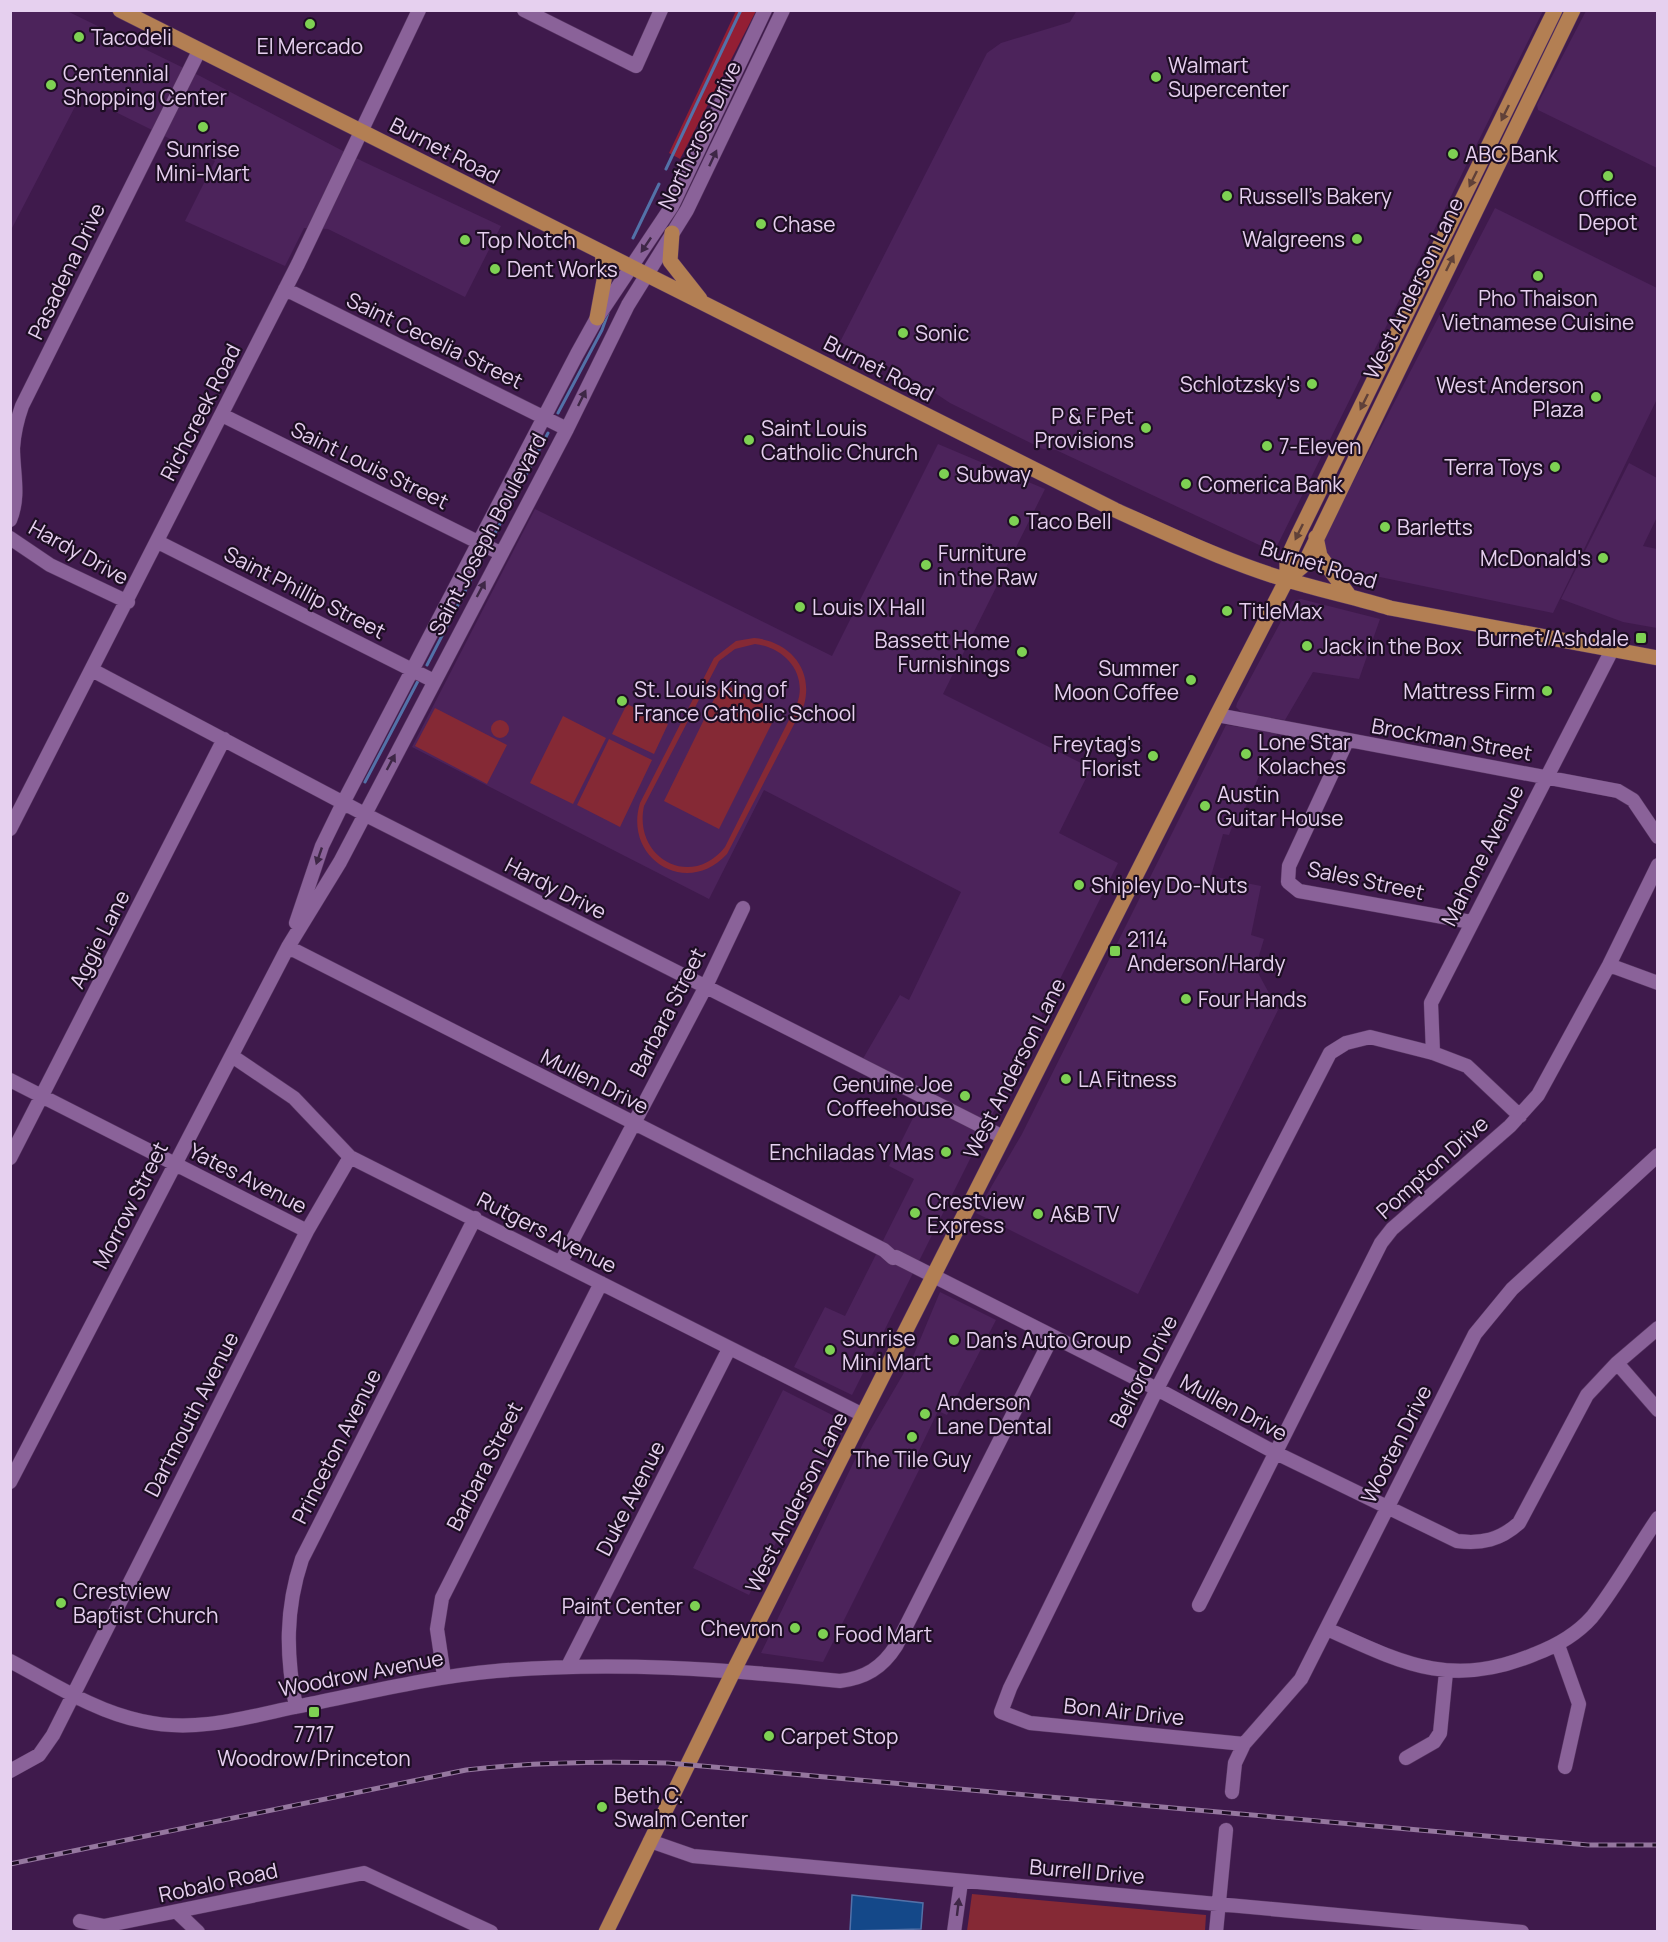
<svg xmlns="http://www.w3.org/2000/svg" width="1668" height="1942" viewBox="0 0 1668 1942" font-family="Manrope,sans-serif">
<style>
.built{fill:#4c235b}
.green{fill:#852935;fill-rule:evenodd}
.forest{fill:#931e34}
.water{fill:#144889;stroke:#5371a8;stroke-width:1.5}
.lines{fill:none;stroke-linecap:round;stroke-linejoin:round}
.stream{stroke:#5371a8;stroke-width:3}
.minor-casing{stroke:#573662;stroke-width:15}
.major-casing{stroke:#573662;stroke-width:16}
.minor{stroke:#8a6299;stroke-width:14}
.major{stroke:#b37f53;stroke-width:15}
.rail-casing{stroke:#95779f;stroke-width:5}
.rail{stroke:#1d0e23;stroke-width:3;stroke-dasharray:9;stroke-linecap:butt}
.oneway{fill:#604139}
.oneway2{fill:#3e2746}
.poi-dot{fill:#7ed153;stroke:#1d0e23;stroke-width:2}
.labels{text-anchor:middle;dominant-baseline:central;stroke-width:4.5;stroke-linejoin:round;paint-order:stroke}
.poi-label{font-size:21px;fill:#e6d0ef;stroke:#1d0e23;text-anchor:start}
.street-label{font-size:21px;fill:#e6d0ef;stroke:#1d0e23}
</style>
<rect width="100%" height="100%" fill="#3f1a4c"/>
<path class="built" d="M11,10l56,1 133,65 162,85 139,65 -36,71 -137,-68 -24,-1 -19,38 -100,-45 30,-60 -134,-66 -70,135z
M1077,10l466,1 -269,541 -218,-102 -13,-1 -93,-46 -30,-20 -80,-41 147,-289 14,-10 69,-21z
M1586,11h71v157l-119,-58 -1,-5z
M1495,208l162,80v111l-104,214 -221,-46 -10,-25z
M938,444l107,45 -102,205 148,74 -32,65 59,30 -266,532 -58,-28 31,-60 20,9 69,-137 -25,-13 31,-62 -63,-35 43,-74 9,5 52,-108 -197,-102 -55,109 -297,-152 123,-238 297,147z
M1629,463l28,15v39l-14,29 14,3v79l-34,-6 -62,-23z
M1301,599l79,20 -21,60 -46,-7 -28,48 -43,-7 -6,-6 1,-4 55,-102z
M1226,725l52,7 -41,95h-5l-3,8 -6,-1 -12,42 50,10 -10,49 13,4 -7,23v9l21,39 -140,284 -162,-81 46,-79z
M940,1292l56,28 -49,95 -9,-4 -26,54 8,3 -97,194 -62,-9 102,-210 49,-84z
M783,1390l57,29 -91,176 -56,-27z"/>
<path class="green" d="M754,638c35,3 60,31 50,67l-77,149c-40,44 -104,5 -87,-51l74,-145 22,-17zM755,644c30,3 53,30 42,60l-72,143c-34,43 -92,11 -81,-41l75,-145 16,-12z
M722,683l56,28 -59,118 -55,-28z
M627,704l41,20 -14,30 -42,-20z
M435,708l72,37 -20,39 -72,-38z
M563,716l43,22 -33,66 -43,-21z
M491 729a9 9 0 1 1 18 0a9 9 0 1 1-18 0Z
M609,739l43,21 -32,67 -43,-22z
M972,1894l234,21 -1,16h-238z"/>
<path class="forest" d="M736,11h20l-76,148 -11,-6z"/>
<path class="water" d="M852,1895l71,8 -2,26 -71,2z"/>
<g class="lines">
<path class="stream" d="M666,169l75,-159
M633,238l26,-54
M558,413l44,-83 6,-17
M493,537l55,-104
M427,665l56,-109
M365,782l53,-101"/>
<defs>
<path id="minor" d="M524,10l112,56 25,-56
M285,289l282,140
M222,415l278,138
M10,520c10,-24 3,-47 3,-72 1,-15 4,-28 9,-42l177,-355
M10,538l40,27 78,37
M158,542l276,139
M92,670l280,148 631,319
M1217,715l401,76 15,9 25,37
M1347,741l-58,125 -1,16 11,9 172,31
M10,829l288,-565 121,-254
M296,923l26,-77 21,-43 234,-449 20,-36 75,-112 93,-196
M288,947l596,303 9,8 3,-1 261,132 119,64 181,88c25,3 43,-1 62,-18l68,-128 30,-32 41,-35
M1609,965l49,18
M1433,1053l-2,-50 181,-353
M232,1056l62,42 56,59 513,258
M10,1080l297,151
M10,1158l214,-419
M561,1262l144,-274 38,-80
M1617,1363l41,47
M10,1482l278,-535 52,-85 227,-433 61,-124 59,-95 96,-200
M1199,1605l182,-362 11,-14 118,-103 28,-31 71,-130 49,-100
M1327,1629c77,35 125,60 208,25 21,-8 42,-20 57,-37 24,-30 44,-67 66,-99
M1558,1645l21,59 -14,63
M10,1661c42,22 86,51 132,60 52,12 102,-3 153,-14 66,-13 133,-30 201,-36 117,-10 227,-2 344,10 25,-3 42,-13 56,-35l156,-309
M568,1666l161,-317
M444,1676l-7,-47 5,-31 159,-315
M296,1707c-10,-52 -11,-97 6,-148l173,-341
M1244,1744l-214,-21 -29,-11 9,-24 147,-299 173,-336 16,-10 24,-6 63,16 34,13 53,50
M1406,1758l28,-16 6,-9 6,-61
M10,1771l29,-16 14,-20 254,-504 43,-74
M1232,1792l3,-29 9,-19 57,-65 174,-345 37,-45 146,-134
M650,1841l43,15 829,76
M177,1912l21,20
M80,1921l24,5 260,-53 127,59
M954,1932l7,-50
M1216,1932l10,-102"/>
<path id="major" d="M120,10l995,500c62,28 125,58 190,75 28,8 57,14 85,23l268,50
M672,233l-2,28 30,38
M597,318l8,-43 -3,-23
M1316,537l4,19 28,38
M1287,579v-20l12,-26 256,-523
M606,1932l128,-262 483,-955 70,-136 17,-14 269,-555"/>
</defs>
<use href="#minor" class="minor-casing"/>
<use href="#major" class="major-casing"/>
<use href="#minor" class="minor"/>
<use href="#major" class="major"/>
<defs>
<path id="rail" d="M10,1864l456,-94c68,-8 134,-9 202,-7l920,82h70"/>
</defs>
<use href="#rail" class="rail-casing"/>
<use href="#rail" class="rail"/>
</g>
<defs><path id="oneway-solid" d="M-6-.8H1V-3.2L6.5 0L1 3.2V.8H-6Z" transform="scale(1.5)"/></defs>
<g class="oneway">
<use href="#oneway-solid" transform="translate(1505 113) rotate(116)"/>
<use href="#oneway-solid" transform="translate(1473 179) rotate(116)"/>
<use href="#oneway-solid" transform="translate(1450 263) rotate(-64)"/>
<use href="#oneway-solid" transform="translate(1364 402) rotate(116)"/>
<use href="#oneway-solid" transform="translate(1299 532) rotate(116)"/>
</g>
<g class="oneway2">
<use href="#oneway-solid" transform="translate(713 158) rotate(-65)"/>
<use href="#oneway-solid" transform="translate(646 245) rotate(124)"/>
<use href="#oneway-solid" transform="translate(582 398) rotate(-64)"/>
<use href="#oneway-solid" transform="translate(481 589) rotate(-62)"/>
<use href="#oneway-solid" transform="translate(391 762) rotate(-62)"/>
<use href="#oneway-solid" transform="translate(319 856) rotate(109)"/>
<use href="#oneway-solid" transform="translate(958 1907) rotate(-83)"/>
</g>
<g class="poi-dot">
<circle cx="310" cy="24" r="6"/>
<circle cx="79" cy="37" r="6"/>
<circle cx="1156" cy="77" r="6"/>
<circle cx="51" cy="85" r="6"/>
<circle cx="203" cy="127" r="6"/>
<circle cx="1453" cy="154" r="6"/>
<circle cx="1608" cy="176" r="6"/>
<circle cx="1227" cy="196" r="6"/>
<circle cx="761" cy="224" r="6"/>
<circle cx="1357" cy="239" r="6"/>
<circle cx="465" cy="240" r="6"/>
<circle cx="495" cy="269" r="6"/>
<circle cx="1538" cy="276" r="6"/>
<circle cx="903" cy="333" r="6"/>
<circle cx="1312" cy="384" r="6"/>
<circle cx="1596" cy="397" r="6"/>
<circle cx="1146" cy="428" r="6"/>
<circle cx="749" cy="440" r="6"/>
<circle cx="1267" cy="446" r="6"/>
<circle cx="1555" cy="467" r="6"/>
<circle cx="944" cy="474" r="6"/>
<circle cx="1186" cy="484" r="6"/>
<circle cx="1014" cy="521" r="6"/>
<circle cx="1385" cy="527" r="6"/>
<circle cx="1603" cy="558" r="6"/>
<circle cx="926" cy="565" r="6"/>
<circle cx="800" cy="607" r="6"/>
<circle cx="1227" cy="611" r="6"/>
<rect x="1635" y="632" width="12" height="12" rx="3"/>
<circle cx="1307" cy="646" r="6"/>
<circle cx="1022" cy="652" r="6"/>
<circle cx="1191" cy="680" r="6"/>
<circle cx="1547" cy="691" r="6"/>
<circle cx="622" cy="701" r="6"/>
<circle cx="1246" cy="754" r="6"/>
<circle cx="1153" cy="756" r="6"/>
<circle cx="1205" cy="806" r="6"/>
<circle cx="1079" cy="885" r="6"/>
<rect x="1109" y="945" width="12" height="12" rx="3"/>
<circle cx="1186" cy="999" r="6"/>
<circle cx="1066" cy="1079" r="6"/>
<circle cx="965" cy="1096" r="6"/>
<circle cx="946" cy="1152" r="6"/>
<circle cx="915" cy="1213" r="6"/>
<circle cx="1038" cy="1214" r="6"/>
<circle cx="954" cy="1340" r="6"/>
<circle cx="830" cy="1350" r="6"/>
<circle cx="925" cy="1414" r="6"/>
<circle cx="912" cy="1437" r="6"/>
<circle cx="61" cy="1603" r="6"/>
<circle cx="695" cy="1606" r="6"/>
<circle cx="795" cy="1628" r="6"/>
<circle cx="823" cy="1634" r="6"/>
<rect x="308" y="1706" width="12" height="12" rx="3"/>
<circle cx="769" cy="1736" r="6"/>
<circle cx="602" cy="1807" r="6"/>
</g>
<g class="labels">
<g class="poi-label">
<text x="91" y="37">Tacodeli</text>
<text x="310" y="46" text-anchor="middle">El Mercado</text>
<text x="1168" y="65">Walmart<tspan x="1168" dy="24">Supercenter</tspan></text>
<text x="63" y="73">Centennial<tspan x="63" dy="24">Shopping Center</tspan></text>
<text x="203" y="149" text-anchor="middle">Sunrise<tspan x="203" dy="24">Mini-Mart</tspan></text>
<text x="1465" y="154">ABC Bank</text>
<text x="1239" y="196">Russell's Bakery</text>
<text x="1608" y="198" text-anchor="middle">Office<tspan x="1608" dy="24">Depot</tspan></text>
<text x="773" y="224">Chase</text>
<text x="1345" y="239" text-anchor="end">Walgreens</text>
<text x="477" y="240">Top Notch</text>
<text x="507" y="269">Dent Works</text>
<text x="1538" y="298" text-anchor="middle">Pho Thaison<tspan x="1538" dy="24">Vietnamese Cuisine</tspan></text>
<text x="915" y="333">Sonic</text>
<text x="1300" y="384" text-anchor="end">Schlotzsky's</text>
<text x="1584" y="385" text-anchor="end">West Anderson<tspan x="1584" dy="24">Plaza</tspan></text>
<text x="1134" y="416" text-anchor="end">P &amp; F Pet<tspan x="1134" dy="24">Provisions</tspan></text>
<text x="761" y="428">Saint Louis<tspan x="761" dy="24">Catholic Church</tspan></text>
<text x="1279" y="446">7-Eleven</text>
<text x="1543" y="467" text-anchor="end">Terra Toys</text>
<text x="956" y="474">Subway</text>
<text x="1198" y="484">Comerica Bank</text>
<text x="1026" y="521">Taco Bell</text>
<text x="1397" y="527">Barletts</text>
<text x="938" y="553">Furniture<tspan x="938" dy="24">in the Raw</tspan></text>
<text x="1591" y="558" text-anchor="end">McDonald's</text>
<text x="812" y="607">Louis IX Hall</text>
<text x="1239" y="611">TitleMax</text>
<text x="1629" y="638" text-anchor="end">Burnet/Ashdale</text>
<text x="1010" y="640" text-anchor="end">Bassett Home<tspan x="1010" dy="24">Furnishings</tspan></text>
<text x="1319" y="646">Jack in the Box</text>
<text x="1179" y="668" text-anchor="end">Summer<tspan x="1179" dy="24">Moon Coffee</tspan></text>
<text x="634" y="689">St. Louis King of<tspan x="634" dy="24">France Catholic School</tspan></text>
<text x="1535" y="691" text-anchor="end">Mattress Firm</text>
<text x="1258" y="742">Lone Star<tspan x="1258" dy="24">Kolaches</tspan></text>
<text x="1141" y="744" text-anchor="end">Freytag's<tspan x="1141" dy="24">Florist</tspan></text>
<text x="1217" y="794">Austin<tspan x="1217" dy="24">Guitar House</tspan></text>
<text x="1091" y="885">Shipley Do-Nuts</text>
<text x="1127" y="939">2114<tspan x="1127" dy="24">Anderson/Hardy</tspan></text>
<text x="1198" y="999">Four Hands</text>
<text x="1078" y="1079">LA Fitness</text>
<text x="953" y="1084" text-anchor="end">Genuine Joe<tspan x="953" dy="24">Coffeehouse</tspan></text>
<text x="934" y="1152" text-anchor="end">Enchiladas Y Mas</text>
<text x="927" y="1201">Crestview<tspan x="927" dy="24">Express</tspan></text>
<text x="1050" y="1214">A&amp;B TV</text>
<text x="842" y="1338">Sunrise<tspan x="842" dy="24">Mini Mart</tspan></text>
<text x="966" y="1340">Dan's Auto Group</text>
<text x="937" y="1402">Anderson<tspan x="937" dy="24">Lane Dental</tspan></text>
<text x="912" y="1459" text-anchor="middle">The Tile Guy</text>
<text x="73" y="1591">Crestview<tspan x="73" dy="24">Baptist Church</tspan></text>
<text x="683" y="1606" text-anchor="end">Paint Center</text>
<text x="783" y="1628" text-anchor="end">Chevron</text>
<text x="835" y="1634">Food Mart</text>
<text x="314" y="1734" text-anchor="middle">7717<tspan x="314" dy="24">Woodrow/Princeton</tspan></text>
<text x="781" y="1736">Carpet Stop</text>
<text x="614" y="1795">Beth C.<tspan x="614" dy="24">Swalm Center</tspan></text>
</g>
<g class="street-label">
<text transform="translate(699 135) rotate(-64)">Northcross Drive</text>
<text transform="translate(445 150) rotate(27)">Burnet Road</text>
<text transform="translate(66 271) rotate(-64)">Pasadena Drive</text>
<text transform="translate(1413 288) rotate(-64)">West Anderson Lane</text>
<text transform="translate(435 340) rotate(26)">Saint Cecelia Street</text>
<text transform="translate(879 368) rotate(27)">Burnet Road</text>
<text transform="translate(200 412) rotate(-63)">Richcreek Road</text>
<text transform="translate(370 465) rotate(26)">Saint Louis Street</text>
<text transform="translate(487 534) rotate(-62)">Saint Joseph Boulevard</text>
<text transform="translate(79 552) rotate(29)">Hardy Drive</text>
<text transform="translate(1319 564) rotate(17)">Burnet Road</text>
<text transform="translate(305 592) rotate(27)">Saint Phillip Street</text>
<text transform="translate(1452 739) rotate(10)">Brockman Street</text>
<text transform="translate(1482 855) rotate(-63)">Mahone Avenue</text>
<text transform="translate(1366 880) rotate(12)">Sales Street</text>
<text transform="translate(556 888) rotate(27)">Hardy Drive</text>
<text transform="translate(99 939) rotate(-63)">Aggie Lane</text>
<text transform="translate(667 1012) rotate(-63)">Barbara Street</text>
<text transform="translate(1014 1068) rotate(-63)">West Anderson Lane</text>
<text transform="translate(595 1081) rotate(27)">Mullen Drive</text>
<text transform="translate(1432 1167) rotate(-42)">Pompton Drive</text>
<text transform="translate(248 1178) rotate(27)">Yates Avenue</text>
<text transform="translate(130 1205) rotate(-63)">Morrow Street</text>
<text transform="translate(547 1232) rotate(27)">Rutgers Avenue</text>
<text transform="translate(1143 1371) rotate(-63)">Belford Drive</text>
<text transform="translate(1234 1407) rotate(28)">Mullen Drive</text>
<text transform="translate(191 1414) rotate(-63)">Dartmouth Avenue</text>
<text transform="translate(1396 1444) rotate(-63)">Wooten Drive</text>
<text transform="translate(336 1446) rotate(-63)">Princeton Avenue</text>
<text transform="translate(484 1466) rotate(-63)">Barbara Street</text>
<text transform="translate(630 1498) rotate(-63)">Duke Avenue</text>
<text transform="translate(796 1502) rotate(-63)">West Anderson Lane</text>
<text transform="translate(361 1673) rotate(-11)">Woodrow Avenue</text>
<text transform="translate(1124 1711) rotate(6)">Bon Air Drive</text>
<text transform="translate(1087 1871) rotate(5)">Burrell Drive</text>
<text transform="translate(218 1882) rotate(-12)">Robalo Road</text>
</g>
</g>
<rect width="1668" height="1942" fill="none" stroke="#e6d0ef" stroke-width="24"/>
</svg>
